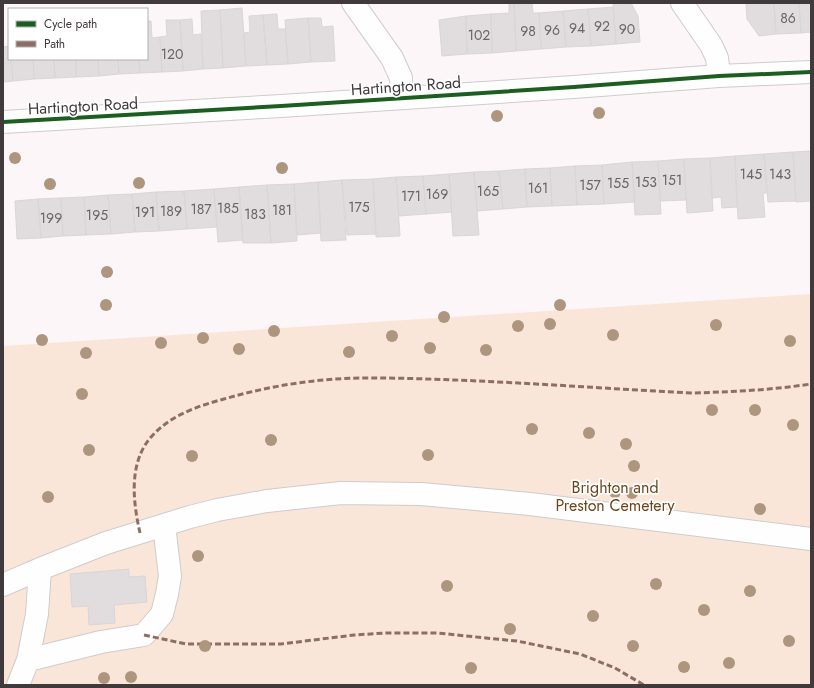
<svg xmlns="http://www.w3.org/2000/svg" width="814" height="688" viewBox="0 0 814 688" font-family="Jost,sans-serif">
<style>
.green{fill:#fae6d8}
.building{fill:#e1dddf;stroke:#d9d5d8}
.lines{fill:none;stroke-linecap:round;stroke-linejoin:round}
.minor-casing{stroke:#d0cbcc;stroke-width:24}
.minor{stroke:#fffefe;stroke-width:22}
.quiet{stroke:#8d6e63;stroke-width:3;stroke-dasharray:6 3;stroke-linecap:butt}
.cycleway-casing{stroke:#fff;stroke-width:6}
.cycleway{stroke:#1b5e20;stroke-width:4}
.tree{fill:#ad957e}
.labels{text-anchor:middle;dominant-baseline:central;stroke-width:3.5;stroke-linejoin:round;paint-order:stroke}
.number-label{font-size:14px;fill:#6a6466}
.street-label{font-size:16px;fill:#403a3c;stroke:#fff}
.park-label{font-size:16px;fill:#6c451b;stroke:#fff}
</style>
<rect width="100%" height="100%" fill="#fcf6f8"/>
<path class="green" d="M811,294v391h-808v-339z"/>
<path class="building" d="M509,3h5l2,48 -24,2 -1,-39 18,-1z
M514,3h18l1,10h6l2,36 -25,2z
M613,3h18l7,13 2,26 -24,2z
M746,3h28l2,31 -17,2 -12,-17z
M774,3h25l2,30 -25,1z
M799,3h12v29l-10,1z
M613,7l3,37 -25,2 -3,-37z
M242,8l4,58 -23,2 -3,-58z
M588,9l3,37 -25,1 -3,-36z
M220,10l3,58 -20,1 -2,-58z
M563,11l3,36 -25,2 -2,-36z
M277,14l1,15h7l3,35 -21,1 -4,-50z
M491,14l1,39 -25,1 -1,-38z
M263,15l4,50 -21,1 -2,-33 6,-1 -1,-16z
M466,16l1,38 -25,2 -3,-36z
M308,18h13l1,9 11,-1 2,35 -24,1z
M308,18l3,44 -23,2 -3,-44z
M192,19l1,16 8,-1 2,35 -20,2 -3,-51z
M166,20h14l3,51 -21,1 -2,-35 7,-1z
M147,21h4l1,17 8,-1 2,35 -22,1 -1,-14h8z
M9,46v13h2l2,22 -10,1v-35z
M11,59h22l1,20 -21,2z
M33,59h21l1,19 -21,1z
M54,59h22v18l-21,1z
M76,59h22l1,17 -23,1z
M98,59h20l1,15 -20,2z
M118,59h21l1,14 -21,1z
M811,151v50l-15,1 -3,-50z
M793,152l3,49 -28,1 -4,-48z
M764,154l3,39h-4l2,24 -27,2 -3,-63z
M735,156l2,51 -15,1 -1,-11 -9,1 -2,-40z
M710,158l3,53 -26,2 -3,-54z
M684,159l2,41 -26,1 -2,-40z
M658,161l3,53 -26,1 -3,-53z
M632,162l3,40 -31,2 -2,-39z
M602,165l2,39 -27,1 -2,-39z
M575,166l2,39 -25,1 -2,-38z
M550,168l2,38 -25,1 -2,-38z
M525,169l2,38 -24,2 -4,-38z
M499,171l4,38 -26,2 -3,-39z
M474,172l5,63 -26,1 -4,-62z
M449,174l3,38 -26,2 -3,-38z
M423,176l3,38 -27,2 -3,-39z
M396,177l4,59 -24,1 -3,-58z
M373,179l3,55 -29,1 -5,-55z
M342,180l4,60 -25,1 -3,-59z
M318,182l3,51 -24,2 -3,-51z
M294,184l3,57 -26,2 -4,-58z
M267,185l4,58h-28l-4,-56z
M239,187l4,53 -25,2 -4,-53z
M214,189l3,38 -30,2 -3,-38z
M184,191l3,38 -28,2 -3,-39z
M156,192l3,39 -24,1 -3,-38z
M132,194l3,38 -24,2 -3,-39z
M108,195l3,39 -25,1 -2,-38z
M84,197l2,38 -23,1 -2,-38z
M61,198l2,38 -22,2 -3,-39z
M38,199l3,39 -24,1 -2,-38z
M129,569v8l16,-1 2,26 -33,3 1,18 -26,2 -1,-19 -16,1 -2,-33z"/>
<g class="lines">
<defs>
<path id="minor" d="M353,3l39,55 9,20 1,20
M682,3l29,42 6,13 2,18
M3,122l278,-16 293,-19 145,-11 92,-4
M3,585l37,-16
M28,660l73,-18 43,-7 18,-21 5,-20 3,-18 -6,-51
M18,685l10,-25 9,-46 3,-45 66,-26 84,-26 27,-7 50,-9 74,-8 80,1 109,10 281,35"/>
</defs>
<use href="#minor" class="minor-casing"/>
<use href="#minor" class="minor"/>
<path class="quiet" d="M140,533c-7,-31 -12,-71 12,-97 19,-21 46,-30 72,-37 48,-14 101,-22 152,-21 26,0 53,1 79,2 78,3 157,9 236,13 40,-1 80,-3 120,-9
M144,635l42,9h95l73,-9 32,-2h52l48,5 31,3 63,13 35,14 29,17"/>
<defs>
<path id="cycleway" d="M3,122l278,-16 293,-19 145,-11 92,-4"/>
</defs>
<use href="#cycleway" class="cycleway-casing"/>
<use href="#cycleway" class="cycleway"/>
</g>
<g class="tree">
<circle cx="599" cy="113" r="6"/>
<circle cx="497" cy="116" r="6"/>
<circle cx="15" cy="158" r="6"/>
<circle cx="282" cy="168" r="6"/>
<circle cx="139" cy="183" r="6"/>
<circle cx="50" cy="184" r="6"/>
<circle cx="107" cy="272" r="6"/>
<circle cx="106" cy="305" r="6"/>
<circle cx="560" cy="305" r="6"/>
<circle cx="444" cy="317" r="6"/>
<circle cx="550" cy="324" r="6"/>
<circle cx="716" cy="325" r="6"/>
<circle cx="518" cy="326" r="6"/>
<circle cx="274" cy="331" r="6"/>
<circle cx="613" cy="335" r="6"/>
<circle cx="392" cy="336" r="6"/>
<circle cx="203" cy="338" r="6"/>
<circle cx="42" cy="340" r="6"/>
<circle cx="790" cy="341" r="6"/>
<circle cx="161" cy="343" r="6"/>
<circle cx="430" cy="348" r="6"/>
<circle cx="239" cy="349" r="6"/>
<circle cx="486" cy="350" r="6"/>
<circle cx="349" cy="352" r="6"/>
<circle cx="86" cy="353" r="6"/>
<circle cx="82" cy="394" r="6"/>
<circle cx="712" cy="410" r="6"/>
<circle cx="755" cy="410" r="6"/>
<circle cx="793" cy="425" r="6"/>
<circle cx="532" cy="429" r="6"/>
<circle cx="589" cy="433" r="6"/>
<circle cx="271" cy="440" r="6"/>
<circle cx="626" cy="444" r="6"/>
<circle cx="89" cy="450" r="6"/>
<circle cx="428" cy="455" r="6"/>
<circle cx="192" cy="456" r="6"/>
<circle cx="634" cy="466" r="6"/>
<circle cx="615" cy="492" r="6"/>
<circle cx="632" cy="493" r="6"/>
<circle cx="48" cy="497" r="6"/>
<circle cx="760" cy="509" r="6"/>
<circle cx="198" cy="556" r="6"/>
<circle cx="656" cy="584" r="6"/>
<circle cx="447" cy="586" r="6"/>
<circle cx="750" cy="591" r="6"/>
<circle cx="704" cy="610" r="6"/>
<circle cx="593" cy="616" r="6"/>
<circle cx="510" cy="629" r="6"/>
<circle cx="789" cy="641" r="6"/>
<circle cx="205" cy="646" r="6"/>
<circle cx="633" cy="646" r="6"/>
<circle cx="729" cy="663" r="6"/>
<circle cx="684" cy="667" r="6"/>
<circle cx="471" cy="668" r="6"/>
<circle cx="131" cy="677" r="6"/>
<circle cx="104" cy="678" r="6"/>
</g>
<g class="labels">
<g class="number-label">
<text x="788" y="18">86</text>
<text x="602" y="26">92</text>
<text x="577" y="28">94</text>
<text x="627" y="29">90</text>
<text x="552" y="30">96</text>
<text x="528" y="31">98</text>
<text x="479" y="35">102</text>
<text x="172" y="54">120</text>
<text x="751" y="174">145</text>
<text x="780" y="174">143</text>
<text x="672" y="180">151</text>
<text x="646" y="182">153</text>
<text x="618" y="183">155</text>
<text x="590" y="185">157</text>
<text x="538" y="188">161</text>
<text x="488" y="191">165</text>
<text x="437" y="194">169</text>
<text x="411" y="196">171</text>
<text x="359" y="207">175</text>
<text x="228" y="208">185</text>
<text x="201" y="209">187</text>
<text x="282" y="210">181</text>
<text x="171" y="211">189</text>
<text x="145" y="212">191</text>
<text x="255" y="214">183</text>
<text x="97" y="215">195</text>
<text x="51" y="218">199</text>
</g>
<g class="street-label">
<text transform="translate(406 86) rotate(-4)">Hartington Road</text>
<text transform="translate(83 106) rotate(-3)">Hartington Road</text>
</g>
<g class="park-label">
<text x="615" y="487">Brighton and<tspan x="615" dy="18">Preston Cemetery</tspan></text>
</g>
</g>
<rect width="814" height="688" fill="none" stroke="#403a3c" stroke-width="8"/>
<rect x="8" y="8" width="140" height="52" fill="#ffffff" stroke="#b3b0b1"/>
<rect x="16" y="21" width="20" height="6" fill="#1b5e20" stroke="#b3b0b1"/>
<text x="44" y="28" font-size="12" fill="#403a3c">Cycle path</text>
<rect x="16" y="41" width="20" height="6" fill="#8d6e63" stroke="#b3b0b1"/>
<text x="44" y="48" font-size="12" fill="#403a3c">Path</text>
</svg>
